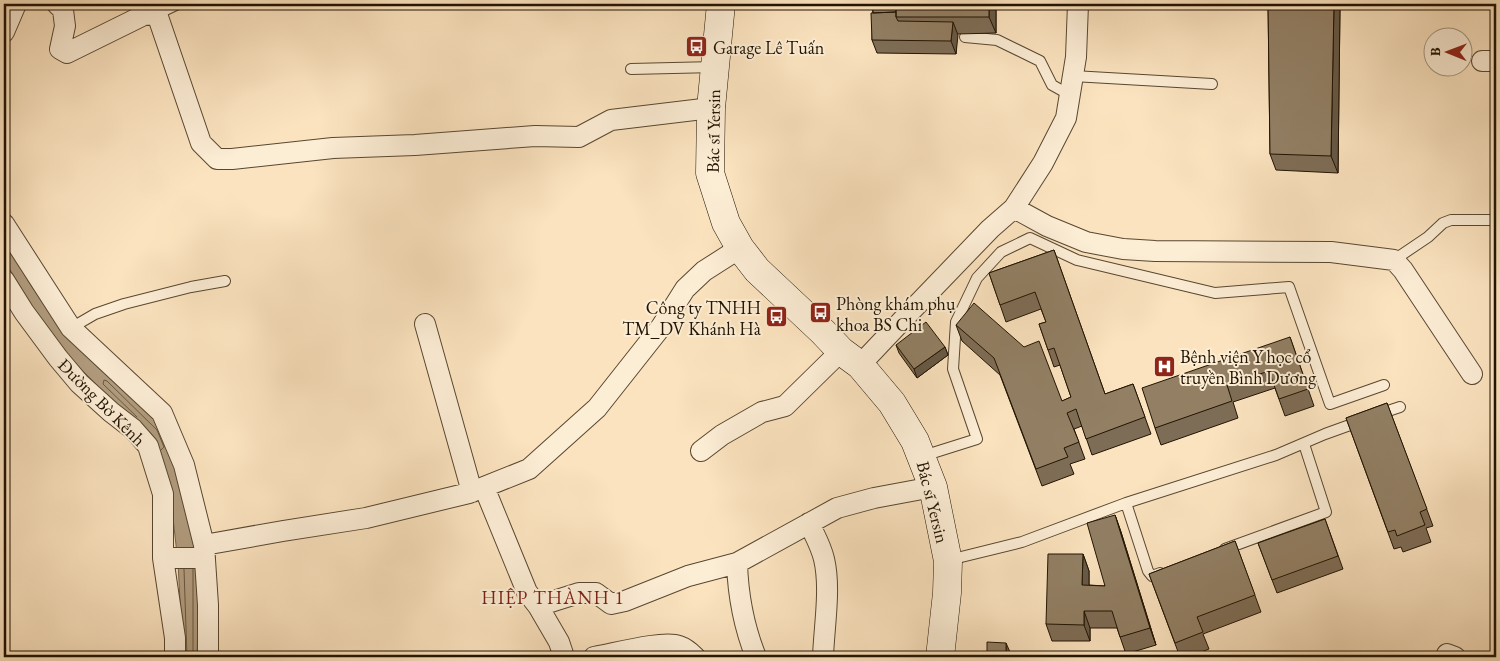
<svg xmlns="http://www.w3.org/2000/svg" width="1500" height="661" viewBox="0 0 1500 661" font-family="'EB Garamond',serif">
<style>
.water{fill:#b19c7e;stroke:#77654c}
.lines{fill:none;stroke-linecap:round;stroke-linejoin:round}
.shore{stroke:#695840;stroke-width:1}
.lane-casing{stroke:#584730;stroke-width:12}
.street-casing{stroke:#584730;stroke-width:22}
.secondary-casing{stroke:#211301;stroke-width:29}
.lane{stroke:#fcedd5;stroke-width:10}
.street{stroke:#fcedd5;stroke-width:20}
.secondary{stroke:#fcedd5;stroke-width:28}
.wall{fill:#7e6d56;stroke:#211301}
.shaded-wall{fill:#665946;stroke:#211301}
.building{fill:#927f64;stroke:#211301}
.labels{text-anchor:middle;dominant-baseline:central;stroke-width:4;stroke-linejoin:round;paint-order:stroke}
.poi-label{font-size:18px;fill:#211301;stroke:#fcedd5;text-anchor:start}
.street-label{font-size:18px;fill:#211301;stroke:#fcedd5}
.neighbourhood-label{font-size:19px;letter-spacing:1px;fill:#7a1f14;stroke:#fcedd5}
</style>
<rect width="100%" height="100%" fill="#fbe3bf"/>
<filter id="stains"><feTurbulence type="fractalNoise" baseFrequency=".004" numOctaves="4"/><feColorMatrix values="0 0 0 0 .2 0 0 0 0 .09 0 0 0 0 .02 0 0 0 .5 -.17"/></filter>
<radialGradient id="worn" r=".72"><stop offset=".6" stop-color="#630" stop-opacity="0"/><stop offset="1" stop-color="#630" stop-opacity=".3"/></radialGradient>
<path class="water" d="M4,240l28,47 35,46 94,94 21,52 11,52 6,46 -2,80h-14l-5,-94 -5,-45 -49,-106 -44,-44 -31,-34 -45,-74z"/>
<g class="lines">
<path class="shore" d="M137,417l-34,-33 1,-4 3,1 50,49 7,17 -3,3
M184,569l3,88
M193,657v-88"/>
<defs>
<path id="lane" d="M157,14l21,-10
M965,37l32,3 43,21 12,24 18,10
M631,69l84,-2
M1073,76l139,8
M1394,260l34,-23 15,-14 8,-3h45
M71,328l24,-14 29,-10 67,-17 34,-6
M1379,414l21,-7
M923,456l54,-17 -24,-70 3,-47 21,-44 24,-26 29,-14 47,22 138,33 74,-6 41,117 54,-19
M1126,503l22,68 4,5 8,-3
M1225,549l101,-37 -22,-68
M949,560l73,-18 104,-39 150,-48 49,-21 36,-13"/>
<path id="street" d="M57,4l6,6 2,16 -5,23 7,4 77,-38 13,-1 44,129 16,16h15l101,-11 82,-3 120,-9 44,1 32,-17 100,-12
M4,32l12,-28
M1482,61h14
M1014,208l33,18 39,16 37,7 32,2 176,1 63,8 9,10 69,104
M4,224l67,104 91,85 22,52 20,80 4,60v52
M4,280l20,32 34,46 21,25 32,29 22,17 15,17 15,48v64l12,80v19
M425,324l47,168
M860,365l51,-54 79,-82 24,-21 29,-45 23,-45 10,-61 2,-53
M701,451l21,-16 40,-23 23,-6 56,-55
M484,487l43,105 11,14 41,-13h17l15,11 14,-3 63,-25 49,-13 100,-55 37,-10 59,-11
M809,523c5,11 12,23 15,36 7,29 0,68 -1,98
M204,545l79,-14 83,-13 103,-25 60,-24 68,-61 64,-81 24,-38 19,-18 36,-23
M163,558h42
M737,563c1,32 7,64 19,94
M538,606l21,36 4,12 -2,3
M1447,654l8,3
M594,657c19,-3 69,-17 85,-11 6,2 12,7 16,11"/>
<path id="secondary" d="M721,4l-10,104 -1,65 16,50 14,25 17,22 66,62 18,19 19,14 32,38 23,38 18,46 15,74 -1,32 -7,64"/>
</defs>
<use href="#lane" class="lane-casing"/>
<use href="#street" class="street-casing"/>
<use href="#secondary" class="secondary-casing"/>
<use href="#lane" class="lane"/>
<use href="#street" class="street"/>
<use href="#secondary" class="secondary"/>
</g>
<path class="wall" d="M873,4h123v29l-39,1 -1,20 -79,-1 -5,-13z
M1268,4h71l1,3 -2,166 -62,-3 -6,-16z
M1054,250l51,144 28,-10 18,50 -59,21 -10,-29 -8,3 11,30 -15,5 4,10 -32,12 -42,-111 -38,-34 -6,-16 106,76 9,-4 -11,-32 -6,2 -15,-43 7,-2 -5,-13 -35,13 -17,-49z
M1290,337l24,69 -29,10 -10,-28 -42,14 5,16 -77,27 -6,-17z
M896,345l49,2 3,8 -31,23 -18,-25z
M1387,403l46,123 -7,2 5,14 -28,10 -2,-5 -7,2 -48,-131z
M1115,515l6,17 35,113 -30,9 -9,-26h-27v13h-38l-6,-17 37,-70 6,17v14l16,1z
M1325,519l18,50 -66,24 -19,-50z
M1235,541l26,71 -58,22 6,15 -21,8h-8l-31,-83z"/>
<path class="shaded-wall" d="M989,4h7v29l-7,-16z
M1334,4h5l1,3 -2,166 -7,-17z
M953,22l5,13 -2,19 -5,-13z
M945,347l3,8 -31,23 -3,-9z
M1115,515l6,17 35,113 -6,-17z
M1083,554l6,17v31l-7,-17z
M1084,611l6,17v13l-6,-16z
M1006,643l4,9 -1,5 -3,-3z"/>
<path class="building" d="M873,4h23v8l-23,1z
M896,4h93v13h-93z
M1268,4h66l-3,152 -61,-2z
M896,12v5l2,4 55,1 -2,19 -79,-1 -1,-27z
M1054,250l51,144 28,-10 12,33 -59,22 -10,-30 -9,4 12,29 -15,6 4,9 -32,12 -42,-111 -38,-33 18,-22 50,44 15,-6 23,60 9,-4 -17,-49 -6,2 -9,-26 7,-2 -11,-30 -35,13 -11,-32z
M926,322l19,25 -31,22 -18,-24z
M1290,337l18,52 -29,10 -10,-28 -42,14 5,16 -77,27 -13,-40z
M1387,403l40,106 -7,3 5,13 -28,11 -2,-6 -7,2 -42,-114z
M1115,515l35,113 -30,9 -8,-26h-28v14l-38,-1 2,-70h35l-1,31 23,1 -18,-63z
M1325,519l13,37 -66,24 -14,-37z
M1235,541l20,54 -58,22 6,15 -28,11 -26,-69z
M987,642l19,1v11h9v3h-28z"/>
<defs>
<symbol id="bus-square" viewBox="-11 -11 22 22"><rect x="-9" y="-9" width="18" height="18" rx="4" fill="#8f2418" stroke="#fcedd5"/><path d="M-5-6H5V4H4V6H2V4H-2V6H-4V4H-5ZM-3.5-4V0h7V-4ZM-3.5 1.2v1.5H-2V1.2ZM2 1.2v1.5H3.5V1.2Z" fill="#fff"/></symbol>
<symbol id="hospital-square" viewBox="-11 -11 22 22"><rect x="-9" y="-9" width="18" height="18" rx="4" fill="#8f2418" stroke="#fcedd5"/><path d="M-5-5h3v3.5h4V-5h3V5h-3V1.5h-4V5h-3Z" fill="#fff"/></symbol>
</defs>
<g fill-rule="evenodd">
<use href="#bus-square" x="684" y="34" width="25" height="25"/>
<use href="#bus-square" x="808" y="300" width="25" height="25"/>
<use href="#bus-square" x="764" y="304" width="25" height="25"/>
<use href="#hospital-square" x="1152" y="354" width="25" height="25"/>
</g>
<g class="labels">
<g class="poi-label">
<text x="713" y="47">Garage Lê Tuấn</text>
<text x="836" y="303">Phòng khám phụ<tspan x="836" dy="21">khoa BS Chi</tspan></text>
<text x="761" y="307" text-anchor="end">Công ty TNHH<tspan x="761" dy="21">TM_DV Khánh Hà</tspan></text>
<text x="1180" y="356">Bệnh viện Y học cổ<tspan x="1180" dy="21">truyền Bình Dương</tspan></text>
</g>
<g class="street-label">
<text transform="translate(713 131) rotate(-89)">Bác sĩ Yersin</text>
<text transform="translate(102 402) rotate(45)">Đường Bờ Kênh</text>
<text transform="translate(933 502) rotate(76)">Bác sĩ Yersin</text>
</g>
<g class="neighbourhood-label">
<text x="553" y="597">HIỆP THÀNH 1</text>
</g>
</g>
<rect width="1500" height="661" fill="none" stroke="#fbe3bf" stroke-width="20"/>
<rect x="5" y="5" width="1490" height="651" fill="none" stroke="#211301" stroke-width="2.5"/>
<rect x="10" y="10" width="1480" height="641" fill="none" stroke="#211301"/>
<g transform="translate(1448 52) rotate(271)"><circle r="24" fill="#fcedd5" stroke="#a49680"/>
<path d="M0-4L9 19L0 12L-9 19Z" fill="#8f2418"/>
<text y="-8" font-size="14" font-weight="bold" text-anchor="middle" fill="#211301">B</text>
</g>
<rect width="100%" height="100%" filter="url(#stains)"/>
<rect width="100%" height="100%" fill="url(#worn)"/>
</svg>
